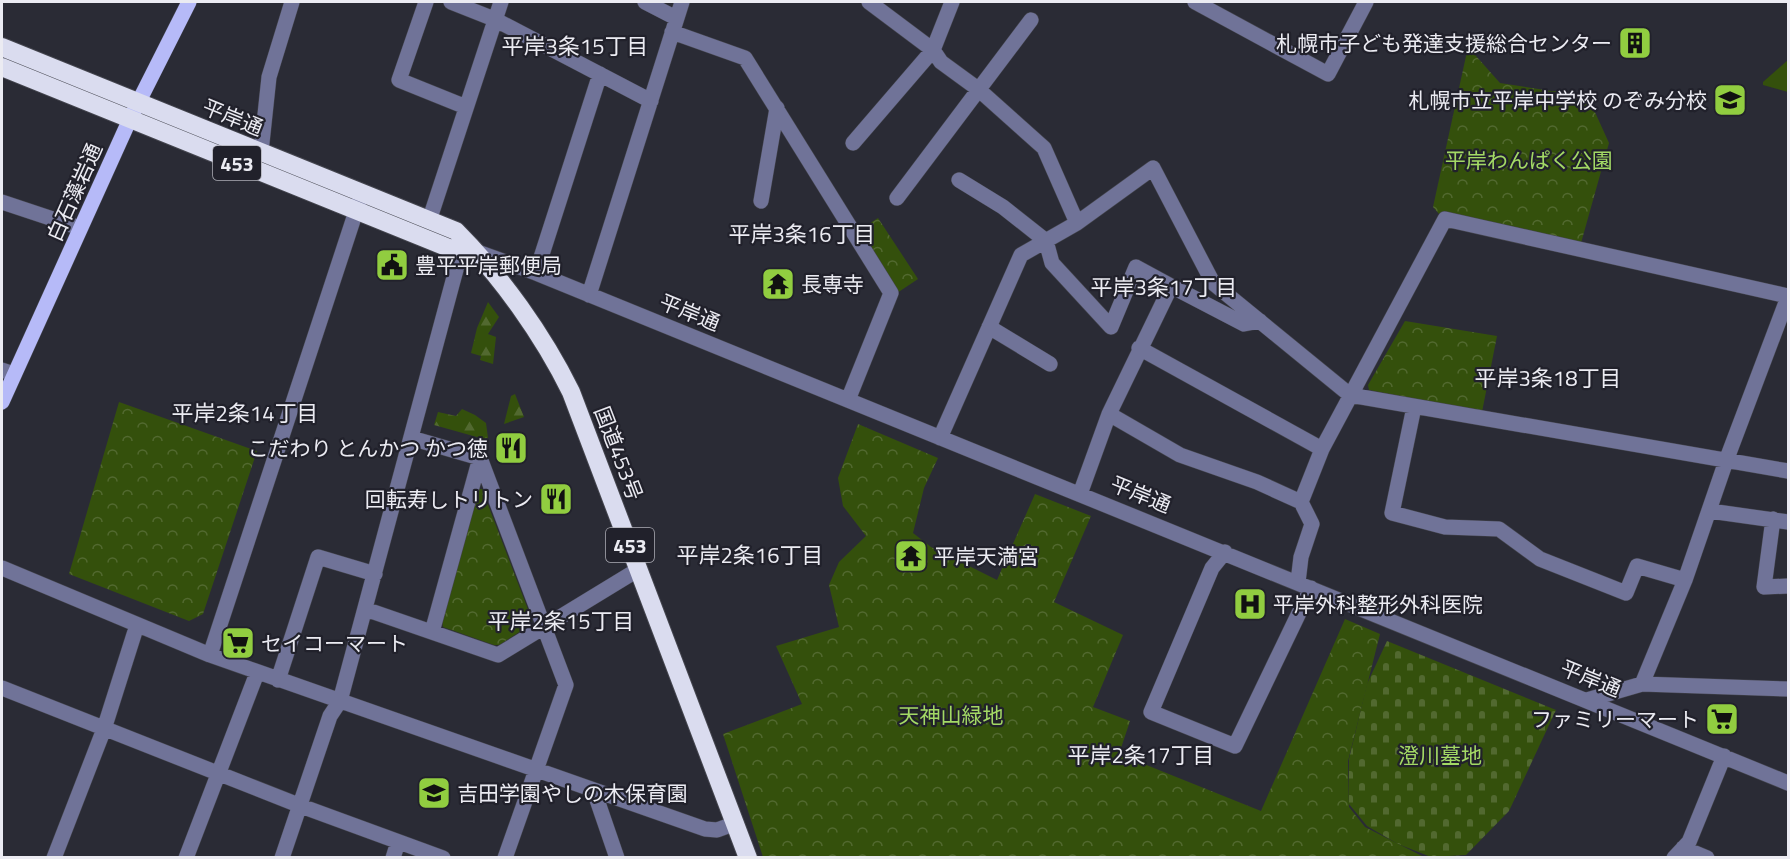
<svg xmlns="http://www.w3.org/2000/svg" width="1790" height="859" viewBox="0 0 1790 859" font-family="'Titillium Web','Noto Sans JP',sans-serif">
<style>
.forest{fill:url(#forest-firs)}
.cemetery{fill:url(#cemetery-stones)}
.park{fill:url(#park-crowns)}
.pitch{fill:#34500c}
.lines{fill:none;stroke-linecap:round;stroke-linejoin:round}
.minor-casing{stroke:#45464f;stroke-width:16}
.major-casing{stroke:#45464f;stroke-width:16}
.highway-casing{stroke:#45464f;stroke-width:20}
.minor{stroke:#707398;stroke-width:15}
.major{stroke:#b6baf8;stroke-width:15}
.highway{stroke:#dadcef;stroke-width:18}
.labels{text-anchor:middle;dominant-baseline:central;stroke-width:4.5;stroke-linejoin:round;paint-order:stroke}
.shield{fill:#21212b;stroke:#aeaeb6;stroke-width:1.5}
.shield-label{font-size:20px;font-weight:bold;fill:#ebebf2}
.poi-label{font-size:21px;fill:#ebebf2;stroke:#21212b;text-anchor:start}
.street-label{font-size:21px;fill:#ebebf2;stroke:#21212b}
.park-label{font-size:21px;fill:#a3d965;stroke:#21212b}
.neighbourhood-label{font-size:22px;fill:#ebebf2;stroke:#21212b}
</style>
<defs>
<pattern id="forest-firs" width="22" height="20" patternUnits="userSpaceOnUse" patternTransform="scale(1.5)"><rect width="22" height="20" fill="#34500c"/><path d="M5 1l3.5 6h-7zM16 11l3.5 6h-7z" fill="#526930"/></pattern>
<pattern id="cemetery-stones" width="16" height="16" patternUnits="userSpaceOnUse" patternTransform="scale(1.5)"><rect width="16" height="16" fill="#34500c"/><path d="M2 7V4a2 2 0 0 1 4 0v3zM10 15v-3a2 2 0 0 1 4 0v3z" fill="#526930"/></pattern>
<pattern id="park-crowns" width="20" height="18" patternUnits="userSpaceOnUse" patternTransform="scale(1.5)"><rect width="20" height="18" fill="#34500c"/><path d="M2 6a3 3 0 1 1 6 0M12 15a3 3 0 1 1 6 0" fill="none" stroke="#526930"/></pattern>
</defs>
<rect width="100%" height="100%" fill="#2a2b35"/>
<path class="forest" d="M488,302l11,15 -11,17 8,3 -3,27 -13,-4 1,-4 -10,-3 6,-25z
M515,394l9,23 -20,7 7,-28z
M462,409l13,6 11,8 2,15 -4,1 -50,-14 4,-13 18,4z"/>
<path class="cemetery" d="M1387,641l169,69 -47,101 -43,44 -35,2 -33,-13 -31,-18 -18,-22v-45l18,-75z"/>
<path class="park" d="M1468,47l32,36 51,8 20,1 18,7 20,44 -28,100 -142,-29 -6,-7z
M878,218l40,61 -21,14 -39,-62z
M1405,321l92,15 -15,76 -113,-22 -1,-5z
M119,402l138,49 -54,163 -14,7 -120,-47z
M858,424l80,34 -14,30 -11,45 18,14 66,33 38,-86 56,22 -37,86 69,33 -30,72 37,14 -11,33 142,57 84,-192 35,15 -32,127 1,46 16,20 59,30h-661l-40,-123 79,-30 -26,-58 63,-19 -10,-42 10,-23 27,-26 -23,-30 -5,-28z
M477,489h5l50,131 -2,5 -31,20h-5l-51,-18 -1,-5z"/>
<path class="pitch" d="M1788,60v32l-25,-7v-3z"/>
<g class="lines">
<defs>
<path id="minor" d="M426,2l-27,78 67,27
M451,2l43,17 157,82
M645,2l31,16
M869,2l64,48 8,12 37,27 66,59 33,75
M1195,2l133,72 38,-72
M672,32l73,26 146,235 -43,107
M853,143l80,-93 19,-48
M261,152l8,-75 23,-75
M959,180l44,27 43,34 6,22 59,64 25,-60 35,19
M897,198l134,-178
M761,201l16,-93
M2,202l78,26
M429,221l72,-219
M536,273l64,-199
M589,295l93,-293
M989,327l61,37
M1139,348l183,101
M2,370l12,4
M1414,407l-22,106 53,14 54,2 41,30 86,34 11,-27 48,14
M1109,414l71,41 77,27 44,20
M411,438l69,20 86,227 -61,173
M940,438l81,-183 56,-32 76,-55 60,115 137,112 438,76
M1080,494l29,-80 62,-128 73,38 16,-3
M1710,511l78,11
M1773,519l-9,68 24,-1
M1225,552l-13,16 -61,144 84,34 76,-158
M2,568l208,87 495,174 12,1 19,-7
M1298,582l3,-25 11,-33 -11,-22 21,-53 123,-230 343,77
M365,609l133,46 141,-86
M432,632l48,-174
M210,655l152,-462
M278,680l40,-123 57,17
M1642,684l43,-104 41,-119 62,-164
M2,688l299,118 142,52
M1587,700l55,-16 146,5
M594,791l23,67
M1683,848l24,10
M54,858l50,-129 33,-104
M186,858l71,-185
M282,858l48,-142 10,-15 117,-435 18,-15 61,22 1252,510
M393,858l5,-16
M1674,858l15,-16 35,-86"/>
<path id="major" d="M2,402l128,-283 59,-117"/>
<path id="highway" d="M2,47l454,184c45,45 87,104 115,161l177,466
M2,67l447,181 26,3"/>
</defs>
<use href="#minor" class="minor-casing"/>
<use href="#major" class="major-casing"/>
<use href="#highway" class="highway-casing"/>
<use href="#minor" class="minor"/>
<use href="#major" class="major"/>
<use href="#highway" class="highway"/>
</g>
<defs>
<symbol id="building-square" viewBox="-11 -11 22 22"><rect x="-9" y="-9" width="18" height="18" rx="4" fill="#91cd40" stroke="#21212b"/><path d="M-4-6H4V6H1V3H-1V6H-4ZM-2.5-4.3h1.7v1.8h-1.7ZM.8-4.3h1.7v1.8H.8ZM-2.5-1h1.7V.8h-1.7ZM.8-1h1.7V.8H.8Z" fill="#111"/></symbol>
<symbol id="school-square" viewBox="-11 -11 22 22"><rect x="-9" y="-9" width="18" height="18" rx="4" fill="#91cd40" stroke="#21212b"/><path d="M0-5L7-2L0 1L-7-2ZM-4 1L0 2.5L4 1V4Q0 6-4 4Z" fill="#111"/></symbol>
<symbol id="civic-square" viewBox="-11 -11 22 22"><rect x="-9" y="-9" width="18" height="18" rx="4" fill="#91cd40" stroke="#21212b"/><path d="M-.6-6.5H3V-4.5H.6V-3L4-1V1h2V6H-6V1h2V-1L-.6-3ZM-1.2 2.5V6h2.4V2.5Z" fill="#111"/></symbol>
<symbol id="temple-square" viewBox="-11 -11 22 22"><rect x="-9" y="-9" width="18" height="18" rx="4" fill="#91cd40" stroke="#21212b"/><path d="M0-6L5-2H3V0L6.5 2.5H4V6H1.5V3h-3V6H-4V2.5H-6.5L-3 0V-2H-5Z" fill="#111"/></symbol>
<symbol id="restaurant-square" viewBox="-11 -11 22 22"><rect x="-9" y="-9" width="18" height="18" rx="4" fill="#91cd40" stroke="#21212b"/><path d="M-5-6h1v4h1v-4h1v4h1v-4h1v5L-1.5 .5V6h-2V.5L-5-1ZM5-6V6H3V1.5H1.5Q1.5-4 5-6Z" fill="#111"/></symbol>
<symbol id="hospital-square" viewBox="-11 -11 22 22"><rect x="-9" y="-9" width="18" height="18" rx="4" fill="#91cd40" stroke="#21212b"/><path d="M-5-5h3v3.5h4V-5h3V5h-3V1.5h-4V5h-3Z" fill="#111"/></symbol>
<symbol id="supermarket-square" viewBox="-11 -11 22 22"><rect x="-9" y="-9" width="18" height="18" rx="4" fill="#91cd40" stroke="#21212b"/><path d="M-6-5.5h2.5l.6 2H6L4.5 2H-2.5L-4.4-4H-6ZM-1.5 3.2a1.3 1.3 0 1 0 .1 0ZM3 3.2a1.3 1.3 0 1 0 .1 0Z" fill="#111"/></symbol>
</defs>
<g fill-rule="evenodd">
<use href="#building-square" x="1616" y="24" width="38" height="38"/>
<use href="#school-square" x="1711" y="81" width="38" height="38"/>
<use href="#civic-square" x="373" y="246" width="38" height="38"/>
<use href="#temple-square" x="759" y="265" width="38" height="38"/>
<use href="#restaurant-square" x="492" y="429" width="38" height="38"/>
<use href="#restaurant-square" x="537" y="480" width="38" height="38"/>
<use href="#temple-square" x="892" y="537" width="38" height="38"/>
<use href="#hospital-square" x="1231" y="585" width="38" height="38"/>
<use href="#supermarket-square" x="219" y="624" width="38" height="38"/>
<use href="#supermarket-square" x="1703" y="700" width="38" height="38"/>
<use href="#school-square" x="415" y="774" width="38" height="38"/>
</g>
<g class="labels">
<g class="shield">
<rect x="213" y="146" width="48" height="34" rx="4.5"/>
<rect x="606" y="528" width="48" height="34" rx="4.5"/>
</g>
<g class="shield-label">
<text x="237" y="163">453</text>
<text x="630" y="545">453</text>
</g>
<g class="poi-label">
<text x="1612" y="43" text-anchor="end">札幌市子ども発達支援総合センター</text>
<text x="1707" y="100" text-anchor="end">札幌市立平岸中学校 のぞみ分校</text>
<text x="415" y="265">豊平平岸郵便局</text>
<text x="801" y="284">長専寺</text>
<text x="488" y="448" text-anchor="end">こだわり とんかつ かつ徳</text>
<text x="533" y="499" text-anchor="end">回転寿しトリトン</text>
<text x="934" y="556">平岸天満宮</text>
<text x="1273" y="604">平岸外科整形外科医院</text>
<text x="261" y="643">セイコーマート</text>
<text x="1699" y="719" text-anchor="end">ファミリーマート</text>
<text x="457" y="793">吉田学園やしの木保育園</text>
</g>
<g class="street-label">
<text transform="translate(233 117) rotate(22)">平岸通</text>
<text transform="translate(74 192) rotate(-66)">白石藻岩通</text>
<text transform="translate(690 312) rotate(22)">平岸通</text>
<text transform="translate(619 453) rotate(69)">国道453号</text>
<text transform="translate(1141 494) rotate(22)">平岸通</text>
<text transform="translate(1591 678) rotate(22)">平岸通</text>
</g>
<g class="park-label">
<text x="1529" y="160">平岸わんぱく公園</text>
<text x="951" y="715">天神山緑地</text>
<text x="1440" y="755">澄川墓地</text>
</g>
<g class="neighbourhood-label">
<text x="575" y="46">平岸3条15丁目</text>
<text x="802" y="234">平岸3条16丁目</text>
<text x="1164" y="287">平岸3条17丁目</text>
<text x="1548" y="378">平岸3条18丁目</text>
<text x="245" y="413">平岸2条14丁目</text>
<text x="750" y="555">平岸2条16丁目</text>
<text x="561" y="621">平岸2条15丁目</text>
<text x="1141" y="755">平岸2条17丁目</text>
</g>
</g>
<rect width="1790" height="859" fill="none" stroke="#ebebf2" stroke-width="6"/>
</svg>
